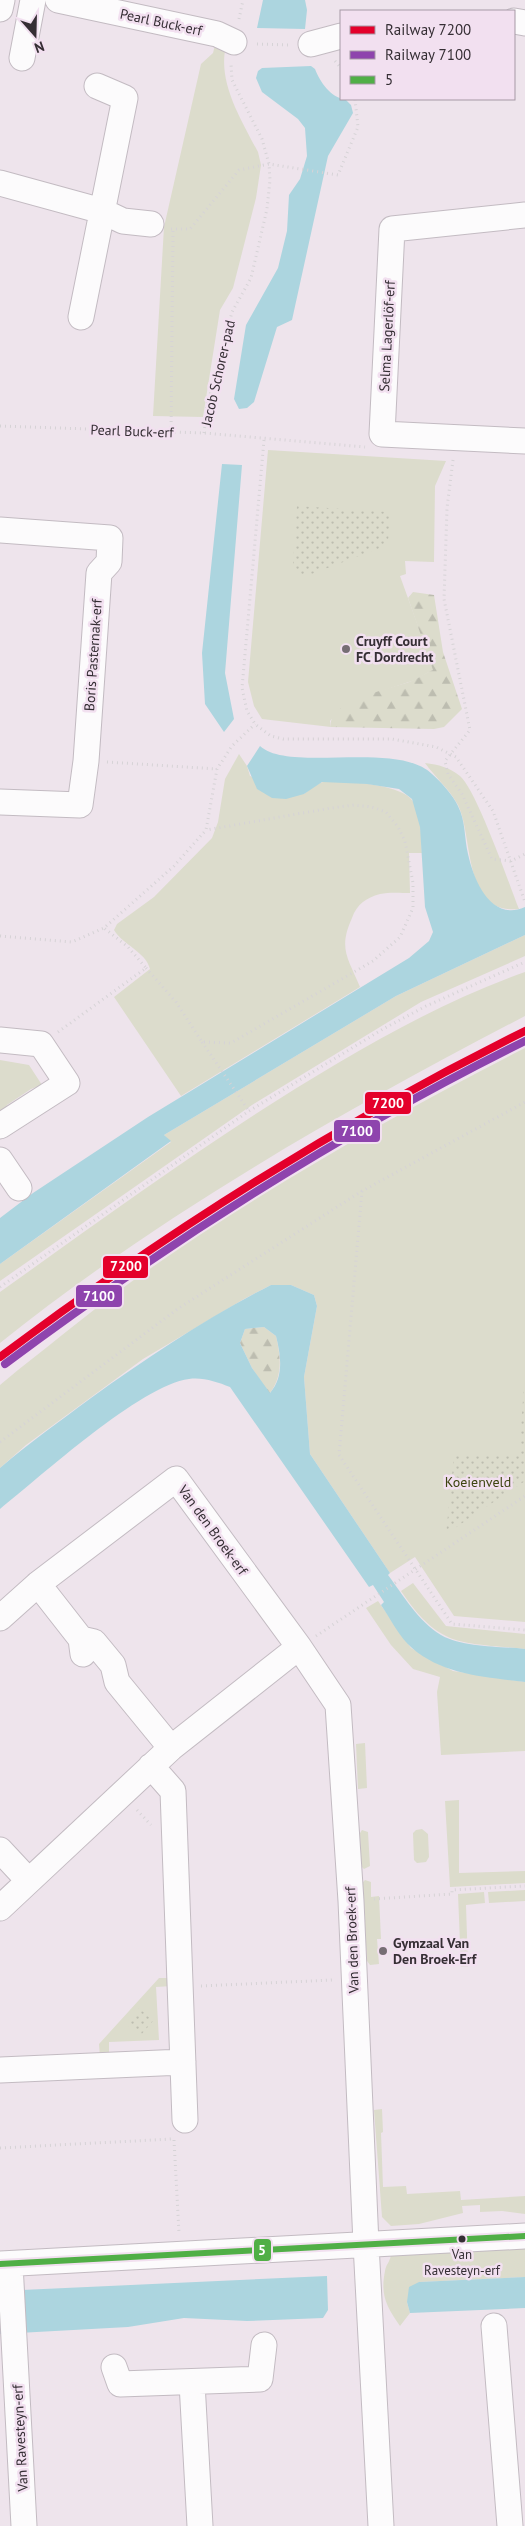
<svg xmlns="http://www.w3.org/2000/svg" width="525" height="2526" viewBox="0 0 525 2526" font-family="'PT Sans',sans-serif">
<style>
.green{fill:#dcdccc}
.forest{fill:url(#forest-firs)}
.park{fill:url(#park-dots)}
.water{fill:#acd5df;fill-rule:evenodd}
.lines{fill:none;stroke-linecap:round;stroke-linejoin:round}
.minor-casing{stroke:#c3bbc2;stroke-width:27}
.path{stroke:#d6d3d6;stroke-width:3;stroke-dasharray:1 4;stroke-linecap:butt}
.minor{stroke:#fcfbfc;stroke-width:25}
.bus-1-casing{stroke:#f2e0f0;stroke-width:10}
.bus-1{stroke:#50af46;stroke-width:6}
.rail-1-casing{stroke:#f2e0f0;stroke-width:11}
.rail-2-casing{stroke:#f2e0f0;stroke-width:11}
.rail-1{stroke:#e4002b;stroke-width:8}
.rail-2{stroke:#8e44ad;stroke-width:8}
.poi-dot{fill:#766e74;stroke:#f2e0f0;stroke-width:2}
.bus-dot{fill:#352e34;stroke:#f2e0f0;stroke-width:2}
.labels{text-anchor:middle;dominant-baseline:central;stroke-width:5;stroke-linejoin:round;paint-order:stroke}
.bus-label{font-size:13px;fill:#352e34;stroke:#f2e0f0}
.street-label{font-size:14px;fill:#352e34;stroke:#f2e0f0}
.poi-label{font-size:14px;font-weight:bold;fill:#352e34;stroke:#f2e0f0;text-anchor:start}
.park-label{font-size:14px;fill:#3d4510;stroke:#f2e0f0}
.line-badge{stroke:#f2e0f0;stroke-width:2}
.badge-label{font-size:14px;text-anchor:middle;font-weight:bold;fill:#fff}
</style>
<defs>
<pattern id="forest-firs" width="22" height="20" patternUnits="userSpaceOnUse" patternTransform="scale(1.25)"><rect width="22" height="20" fill="#dcdccc"/><path d="M5 1l3.5 6h-7zM16 11l3.5 6h-7z" fill="#bdbdb0"/></pattern>
<pattern id="park-dots" width="8" height="8" patternUnits="userSpaceOnUse" patternTransform="scale(1.25)"><rect width="8" height="8" fill="#dcdccc"/><path d="M2 2h.1M6 6h.1" fill="none" stroke="#bdbdb0" stroke-width="1.8" stroke-linecap="round"/></pattern>
</defs>
<rect width="100%" height="100%" fill="#eee4ec"/>
<path class="green" d="M215,45l11,1c-9,36 16,75 32,106l3,13 -5,33 -23,90 -13,22 -17,107 -50,-1 11,-189 37,-163 12,-11z
M268,450l178,11 -11,25 -1,76 -29,-1 1,13 -6,2 34,94c-9,3 -16,10 -25,12 -28,10 -59,15 -79,39l1,6 -69,-8 -8,-13 -6,-24z
M239,754l8,12 3,10 54,18c5,-4 13,-11 19,-12 20,-2 77,2 89,18 10,15 9,36 10,53h-13l1,40c-9,0 -21,-1 -30,1 -14,4 -23,10 -28,24 -14,31 -4,40 8,69l-179,109 -67,-99 36,-28c-4,-17 -27,-24 -36,-39l3,-6 37,-27 58,-59 6,-16 7,-43z
M425,763c14,2 24,4 35,13 17,15 49,108 59,133 -57,6 -45,-71 -61,-104 -8,-15 -23,-28 -33,-42z
M525,935v21l-104,46 -169,103 -252,176v-17l171,-122 -7,-7 232,-139z
M525,972v44c-182,95 -364,198 -525,327v-51c111,-79 221,-160 338,-229 60,-35 121,-68 187,-91z
M525,1048v574l-71,-6 -39,-59 -25,16 -80,-119 -6,-77 13,-71 -3,-11 -23,-10h-20l-27,14 -101,60 -117,86 -26,23v-83l18,-15c40,-31 79,-64 120,-93 123,-86 253,-161 387,-229z
M0,1060l29,5 13,20 -11,4 -24,16 -3,9 -4,-1z
M413,1583l33,43 79,8v15c-64,-7 -85,0 -124,-58z
M378,1601l33,47 42,23 72,11v69l-84,4 -4,-63 3,-15 -27,-8 -22,-24 -25,-37z
M365,1743l2,45 -9,1 -2,-45z
M459,1800v73l66,-2v12l-75,4 -5,-86z
M422,1829l6,5 1,23 -3,5 -9,1 -3,-3 -1,-27 3,-3z
M362,1830l6,2 2,34 -6,3 -3,-3 -1,-33z
M365,1880l6,2v15l8,-1 2,43h-4l2,25 -9,1 -3,-4 -5,-78z
M525,1890v11l-36,2 -1,-11z
M484,1892l1,11 -19,2 2,62h-7l-3,-73z
M159,1978h12l1,8 -16,1 3,53 -50,2v15h-9l-1,-13z
M382,2109l1,23 -2,1 2,54 23,-1 1,8 53,-3 1,9 64,-4v18l-23,-3 -22,1v-7l-18,1 1,7 -44,11 -28,2 -9,-9 -8,-107z
M525,2246v31l-106,5 -12,20 3,11 -10,13c-13,-19 -20,-30 -15,-55 1,-7 6,-10 6,-18z"/>
<path class="forest" d="M413,592l21,3 9,57 19,57 -18,18 -10,2 -103,-2c-4,-26 59,-38 78,-45 9,-3 16,-9 24,-12l-25,-72z
M264,1327l12,9c5,21 7,41 -7,58l-17,-26 -12,-25 5,-14z"/>
<path class="park" d="M297,506l93,6 -2,33 -79,30h-8l-8,-11z
M524,1386l1,95 -79,53 8,-78 65,-2z
M139,2008l14,13 -13,15 -14,-12z"/>
<path class="water" d="M263,0h42l2,10 -2,19 -48,-1z
M311,66l4,3c5,13 16,29 30,30l6,6 2,8 -25,43 -36,164 -15,7 -23,75 -7,6 -8,1 -5,-10 12,-74 32,-57 9,-37 2,-36 11,-16 7,-23 -2,-28 -7,-9 -36,-27 -6,-14 2,-7 4,-3z
M222,464l20,1 -17,208 9,46 -10,13 -19,-28 -3,-51z
M260,746c29,27 137,-6 172,28 9,8 21,21 26,32 8,16 6,32 10,48 6,27 23,68 57,53v28l-129,61 -232,139 7,6 -171,123v-46l33,-25 115,-76 261,-159 20,-17 4,-9 -8,-25 -5,-80 -8,-28 -13,-10 -32,-5 -45,-2 -18,12 -18,5 -14,-1 -15,-9 -10,-23z
M271,1285h20l23,10 3,11 -13,71 6,77 80,119 -2,2c15,20 30,46 53,60 23,13 58,11 84,14v33c-39,-5 -82,-7 -113,-34 -12,-10 -22,-30 -31,-43l3,-3 -11,-17 -4,2 -139,-200c-13,-5 -27,-10 -41,-8 -48,6 -149,98 -189,130v-41c29,-25 60,-47 91,-70 57,-41 117,-81 180,-113zM264,1327l12,9c5,20 8,41 -6,57l-18,-25 -12,-25 5,-14z
M327,2276l1,34 -5,8 -76,3 -63,-3 -56,9 -128,7v-43z
M525,2277v31l-115,5 -3,-11 2,-15 10,-5z"/>
<g class="lines">
<defs>
<path id="minor" d="M58,0l159,34 17,8
M0,9l2,-9
M514,21l11,2
M311,44l30,-8
M22,58l11,-58
M0,183l102,28 21,10 28,3
M525,215l-133,14 -10,205 143,7
M81,317l44,-219 -28,-12
M0,530l110,8 -1,24 -10,11 -13,188 -6,44 -80,-3
M0,1040l41,4 26,39 -67,43
M0,1160l19,28
M38,1584l43,55 2,15
M0,1618l38,-34 138,-105 123,168 39,58 13,196 15,343 15,282
M81,1639l13,3 19,23 4,17 54,66
M151,1766l22,25 12,329
M0,1850l28,30
M0,1908l171,-160 128,-101
M0,2070l183,-8
M0,2264l525,-28
M10,2264l14,262
M494,2326l16,200
M114,2367l6,17 140,-5 4,-34
M192,2383l8,143"/>
</defs>
<use href="#minor" class="minor-casing"/>
<path class="path" d="M239,19l4,-19
M257,44l33,1
M335,61l6,7
M171,229h19l49,-59 30,-6 69,11 20,-48 -3,-28
M0,426l204,7 161,14
M171,432l2,-202
M204,433l3,-27 25,-94 19,-34 16,-69 3,-29 -1,-16 -7,-25 -30,-59 -1,-16
M264,440l-22,248 5,23 8,13 16,12 12,3h109l44,8 20,10 37,54 32,91
M453,460l-6,48 -3,91 26,131 -25,31 3,13 14,20 30,65 19,2 14,-7
M107,762l110,7
M0,936l72,6 32,-14 70,-62 32,-36 11,-61 15,-23 23,-22
M146,968l30,34 26,40 29,1 142,-82 27,-24 13,-29v-25l-8,-42 -7,-14 -12,-15 -14,-5 -18,-2 -23,3 -125,22
M58,1032l88,-64 -18,-21 -24,-19
M202,1042l47,69
M362,1191l-23,264 113,169 73,6
M0,1287l249,-176 134,-82 43,-23 99,-44
M0,1442l179,-134 183,-117 163,-89
M316,1636l209,-140
M137,1810l14,15
M374,1899l78,-5v-4l73,-4
M201,1986l131,-6
M174,2140l5,93
M0,2148l172,-9"/>
<use href="#minor" class="minor"/>
<defs>
<path id="bus-1" d="M0,2264l525,-28"/>
</defs>
<use href="#bus-1" class="bus-1-casing"/>
<use href="#bus-1" class="bus-1"/>
<defs>
<path id="rail-1" d="M0,1357c168,-126 337,-233 525,-326"/>
<path id="rail-2" d="M5,1364c165,-123 336,-232 520,-323"/>
</defs>
<use href="#rail-1" class="rail-1-casing"/>
<use href="#rail-2" class="rail-2-casing"/>
<use href="#rail-1" class="rail-1"/>
<use href="#rail-2" class="rail-2"/>
</g>
<g class="poi-dot">
<circle cx="346" cy="649" r="5"/>
<circle cx="383" cy="1951" r="5"/>
</g>
<circle class="bus-dot" cx="462" cy="2239" r="4.5"/>
<g class="labels">
<g class="bus-label">
<text x="462" y="2254">Van<tspan x="462" dy="16">Ravesteyn-erf</tspan></text>
</g>
<g class="street-label">
<text transform="translate(161 22) rotate(12)">Pearl Buck-erf</text>
<text transform="translate(387 336) rotate(-87)">Selma Lagerlöf-erf</text>
<text transform="translate(218 373) rotate(-77)">Jacob Schorer-pad</text>
<text transform="translate(132 431) rotate(2)">Pearl Buck-erf</text>
<text transform="translate(93 655) rotate(-86)">Boris Pasternak-erf</text>
<text transform="translate(213 1530) rotate(54)">Van den Broek-erf</text>
<text transform="translate(352 1940) rotate(-92)">Van den Broek-erf</text>
<text transform="translate(20 2438) rotate(-93)">Van Ravesteyn-erf</text>
</g>
<g class="poi-label">
<text x="356" y="641">Cruyff Court<tspan x="356" dy="16">FC Dordrecht</tspan></text>
<text x="393" y="1943">Gymzaal Van<tspan x="393" dy="16">Den Broek-Erf</tspan></text>
</g>
<g class="park-label">
<text x="478" y="1482">Koeienveld</text>
</g>
</g>
<g class="line-badge">
<rect x="364" y="1091" width="48" height="24" rx="5" fill="#e4002b"/>
<rect x="333" y="1119" width="48" height="24" rx="5" fill="#8e44ad"/>
<rect x="102" y="1255" width="47" height="24" rx="5" fill="#e4002b"/>
<rect x="75" y="1284" width="48" height="24" rx="5" fill="#8e44ad"/>
<rect x="253" y="2238" width="19" height="24" rx="5" fill="#50af46"/>
</g>
<g class="badge-label">
<text x="388" y="1108">7200</text>
<text x="357" y="1136">7100</text>
<text x="126" y="1271">7200</text>
<text x="99" y="1301">7100</text>
<text x="262" y="2255">5</text>
</g>
<rect x="340" y="10" width="175" height="90" fill="#f2e0f0" stroke="#a699a5"/>
<rect x="350" y="26" width="25" height="8" fill="#e4002b" stroke="#a699a5"/>
<text x="385" y="35" font-size="15" fill="#352e34">Railway 7200</text>
<rect x="350" y="51" width="25" height="8" fill="#8e44ad" stroke="#a699a5"/>
<text x="385" y="60" font-size="15" fill="#352e34">Railway 7100</text>
<rect x="350" y="76" width="25" height="8" fill="#50af46" stroke="#a699a5"/>
<text x="385" y="85" font-size="15" fill="#352e34">5</text>
<g transform="translate(35 35) rotate(160)" stroke="#f2e0f0" stroke-width="4" paint-order="stroke">
<path d="M0-4L9 19L0 12L-9 19Z" fill="#352e34"/>
<text y="-8" font-size="14" font-weight="bold" text-anchor="middle" fill="#352e34">N</text>
</g>
</svg>
